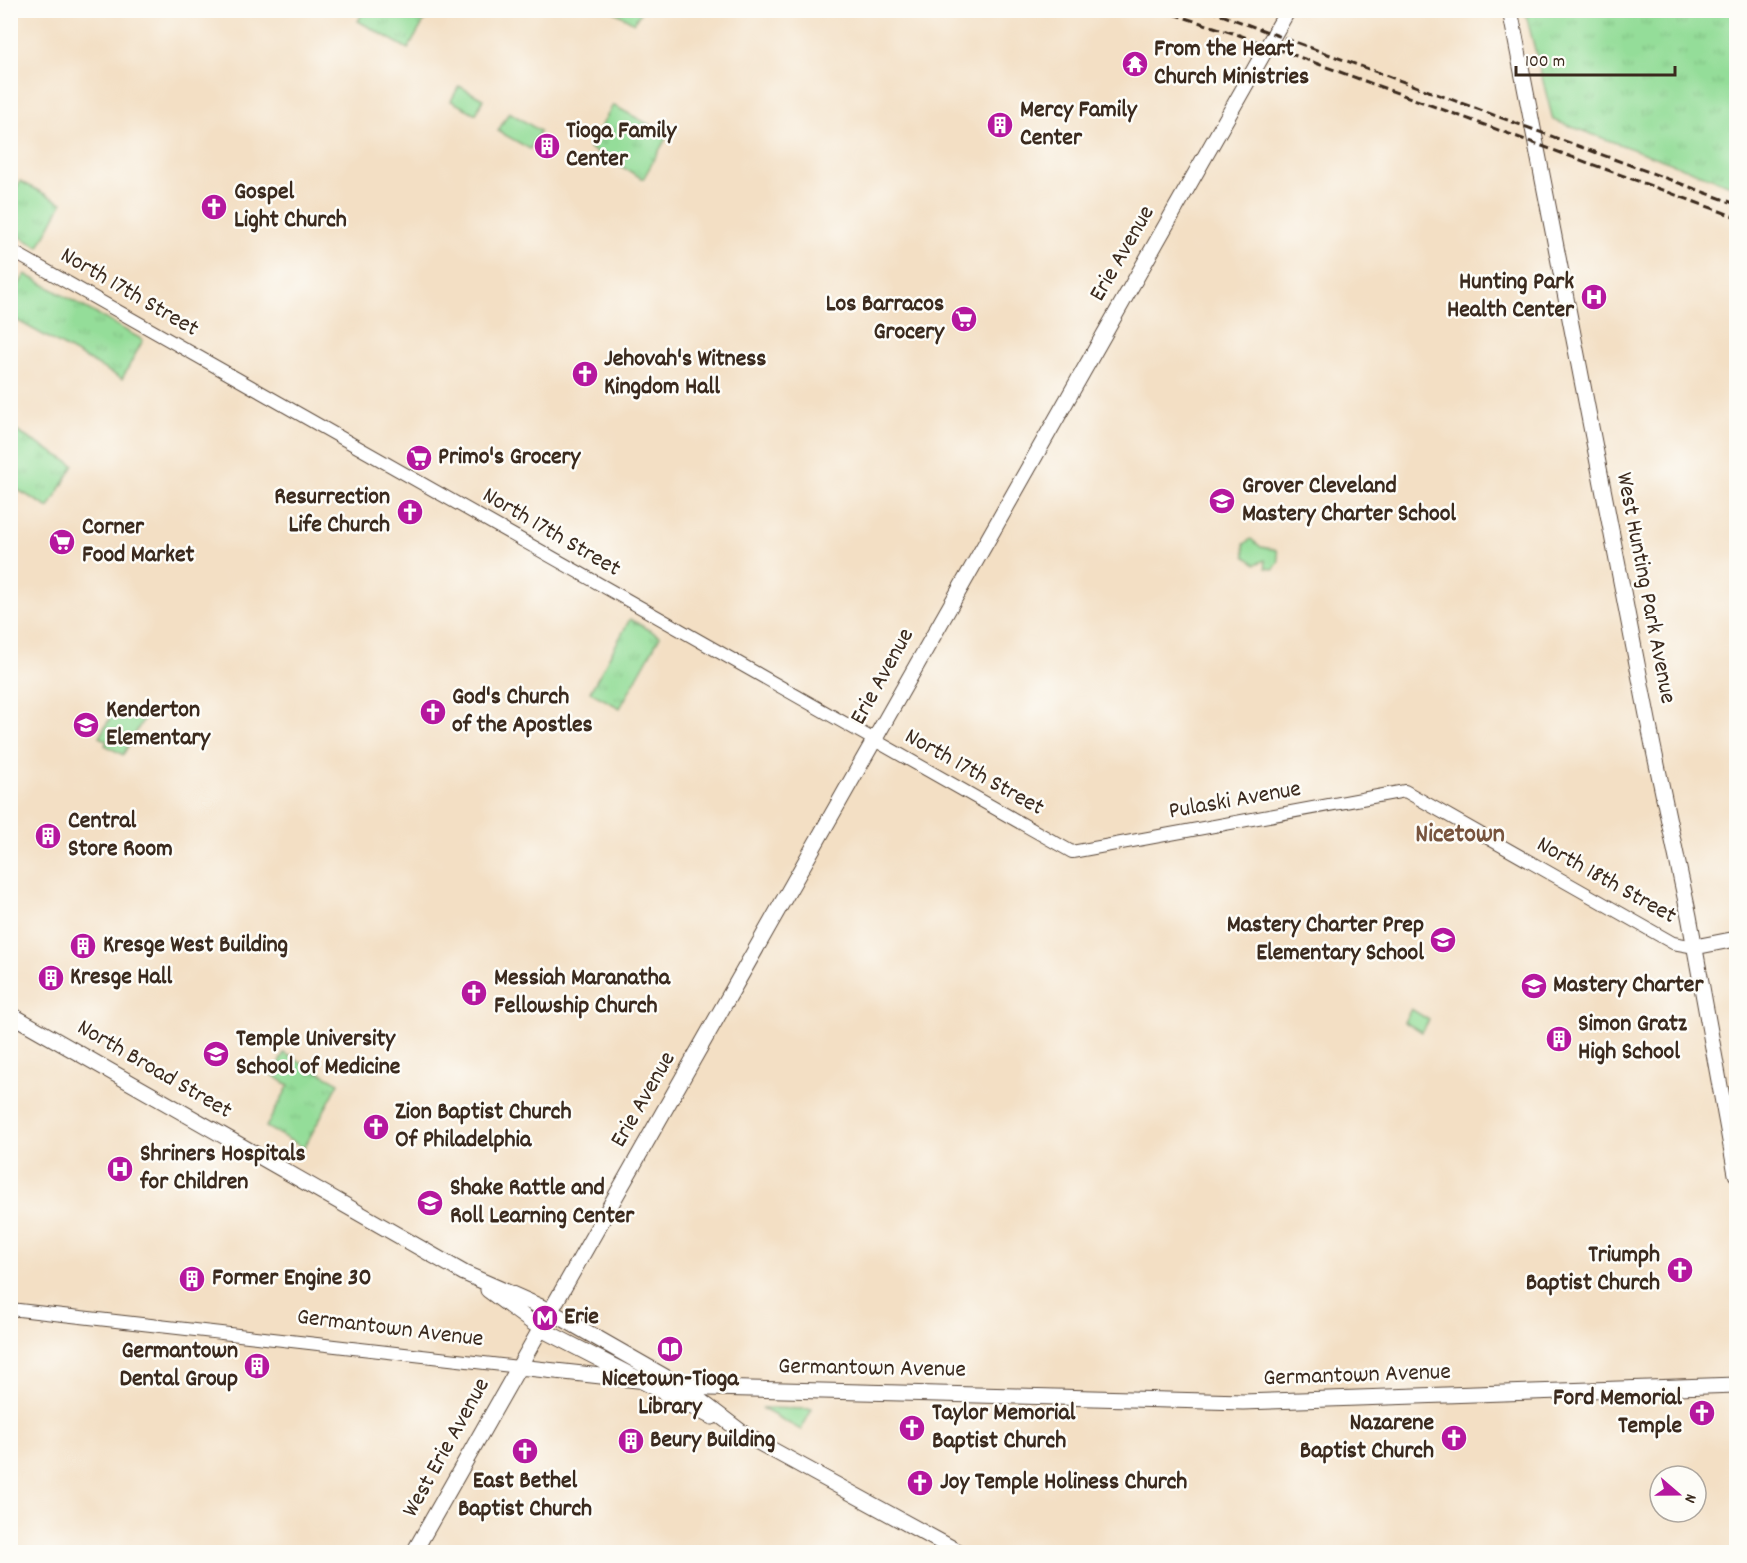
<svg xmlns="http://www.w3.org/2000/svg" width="1747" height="1563" viewBox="0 0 1747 1563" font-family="Dekko,sans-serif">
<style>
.grass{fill:url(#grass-tufts);stroke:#68845c;stroke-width:1.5}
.green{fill:#94dd99;stroke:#68845c;stroke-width:1.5}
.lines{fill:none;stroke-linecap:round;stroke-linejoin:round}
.minor-casing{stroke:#574537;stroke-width:14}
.major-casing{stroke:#574537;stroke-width:17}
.minor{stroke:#fff;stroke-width:12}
.major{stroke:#fff;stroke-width:15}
.rail{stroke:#3b2a1e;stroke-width:3;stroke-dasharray:9 4.5;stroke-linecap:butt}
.labels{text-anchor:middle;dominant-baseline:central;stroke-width:5;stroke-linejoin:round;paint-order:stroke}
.poi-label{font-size:24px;font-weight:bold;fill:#3b2a1e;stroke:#fdfcf7;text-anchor:start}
.street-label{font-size:24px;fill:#3b2a1e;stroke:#fdfcf7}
.neighbourhood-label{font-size:26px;font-weight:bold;fill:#78543e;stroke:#fdfcf7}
</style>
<defs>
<pattern id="grass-tufts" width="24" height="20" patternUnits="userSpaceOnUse" patternTransform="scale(1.5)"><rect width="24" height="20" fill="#94dd99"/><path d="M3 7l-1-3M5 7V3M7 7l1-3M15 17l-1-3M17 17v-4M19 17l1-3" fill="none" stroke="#80be83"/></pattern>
</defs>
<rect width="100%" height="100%" fill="#fdfcf7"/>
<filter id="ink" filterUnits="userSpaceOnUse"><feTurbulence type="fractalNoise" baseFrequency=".0167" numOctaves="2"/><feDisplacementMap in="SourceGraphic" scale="12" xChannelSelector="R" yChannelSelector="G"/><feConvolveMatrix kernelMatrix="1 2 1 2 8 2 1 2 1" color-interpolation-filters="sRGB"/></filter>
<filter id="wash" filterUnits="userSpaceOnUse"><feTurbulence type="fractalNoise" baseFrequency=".008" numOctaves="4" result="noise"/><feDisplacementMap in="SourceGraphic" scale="24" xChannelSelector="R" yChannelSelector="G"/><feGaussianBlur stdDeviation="1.35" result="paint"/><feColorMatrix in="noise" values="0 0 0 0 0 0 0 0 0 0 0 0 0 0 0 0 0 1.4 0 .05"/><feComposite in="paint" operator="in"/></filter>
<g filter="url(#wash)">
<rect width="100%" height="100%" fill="#f3dfc4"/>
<path class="grass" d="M364,11v-1l66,1 -22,38 -50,-28z
M613,11l28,-1v1l-7,12z
M1525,11h211v176l-183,-67z
M613,105l55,30 -25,44 -54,-31z
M20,181l42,22 -23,44 -28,-15v-34z
M25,274l118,66 -21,39 -111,-62v-17z
M11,428l63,37 -25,43 -38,-22z
M630,619l30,17 -40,72 -30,-16z
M284,1053l55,30 -35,65 -38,-21 23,-42 -17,-10z"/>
<path class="green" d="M459,86l24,13 -7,15 -25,-13z
M509,112l31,19 -10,18 -32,-18z
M1251,539l10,8 16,3 2,11 -5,8 -8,-1 -1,-8 -9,4 -11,-8 -1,-12z
M116,708l7,4 3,-4 18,10 -21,37 -18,-10 2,-4 -8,-4z
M1411,1009l18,11 -7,12 -18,-10z
M761,1408l51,1 -11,21z"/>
</g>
<g filter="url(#ink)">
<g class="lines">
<defs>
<path id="minor" d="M10,250l1062,602 333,-61 268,152 22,4
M10,1309l509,58"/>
<path id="major" d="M1510,10l143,736 36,170 47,258
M1695,947l41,-8
M10,1014l454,259 84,37 133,76 63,48
M488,1290l53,39 171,88
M519,1367l191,21 533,14 493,-17
M736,1430l223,122
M414,1552l874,-1542"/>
</defs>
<use href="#minor" class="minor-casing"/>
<use href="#major" class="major-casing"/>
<use href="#minor" class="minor"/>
<use href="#major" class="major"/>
<path class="rail" d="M1160,10l79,25 497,182
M1208,10l528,194
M1732,1552l4,-5"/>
</g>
</g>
<defs>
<symbol id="temple-disc" viewBox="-11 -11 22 22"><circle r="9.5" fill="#b5179e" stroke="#fdfcf7"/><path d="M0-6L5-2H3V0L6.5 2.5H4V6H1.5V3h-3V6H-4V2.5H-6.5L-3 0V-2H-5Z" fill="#fff"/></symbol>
<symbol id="building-disc" viewBox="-11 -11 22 22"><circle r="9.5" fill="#b5179e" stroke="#fdfcf7"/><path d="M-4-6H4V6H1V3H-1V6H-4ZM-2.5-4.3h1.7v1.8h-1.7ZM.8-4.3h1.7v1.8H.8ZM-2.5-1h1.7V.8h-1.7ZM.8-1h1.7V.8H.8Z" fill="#fff"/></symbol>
<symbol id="church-disc" viewBox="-11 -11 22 22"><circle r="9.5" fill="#b5179e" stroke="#fdfcf7"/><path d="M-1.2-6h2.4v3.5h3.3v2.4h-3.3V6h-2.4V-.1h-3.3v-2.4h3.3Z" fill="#fff"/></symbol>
<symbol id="hospital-disc" viewBox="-11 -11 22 22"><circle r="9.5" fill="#b5179e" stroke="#fdfcf7"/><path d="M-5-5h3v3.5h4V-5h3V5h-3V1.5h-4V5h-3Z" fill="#fff"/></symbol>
<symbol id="supermarket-disc" viewBox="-11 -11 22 22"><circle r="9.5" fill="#b5179e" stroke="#fdfcf7"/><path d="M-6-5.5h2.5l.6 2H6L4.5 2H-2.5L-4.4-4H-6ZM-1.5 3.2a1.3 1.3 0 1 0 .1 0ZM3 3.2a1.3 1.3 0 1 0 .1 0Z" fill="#fff"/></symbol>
<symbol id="school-disc" viewBox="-11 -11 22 22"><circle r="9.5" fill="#b5179e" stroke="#fdfcf7"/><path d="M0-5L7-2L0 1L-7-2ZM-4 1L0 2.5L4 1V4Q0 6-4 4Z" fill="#fff"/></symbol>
<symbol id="university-disc" viewBox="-11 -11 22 22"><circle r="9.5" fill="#b5179e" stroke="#fdfcf7"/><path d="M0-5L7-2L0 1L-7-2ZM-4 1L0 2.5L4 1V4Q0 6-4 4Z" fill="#fff"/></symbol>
<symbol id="metro-disc" viewBox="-11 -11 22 22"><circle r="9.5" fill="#b5179e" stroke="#fdfcf7"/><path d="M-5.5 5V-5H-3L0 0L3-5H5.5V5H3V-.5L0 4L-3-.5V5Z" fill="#fff"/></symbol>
<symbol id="library-disc" viewBox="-11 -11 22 22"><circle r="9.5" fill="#b5179e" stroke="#fdfcf7"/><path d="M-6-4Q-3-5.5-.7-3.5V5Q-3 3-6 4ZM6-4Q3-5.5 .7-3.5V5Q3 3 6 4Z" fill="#fff"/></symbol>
</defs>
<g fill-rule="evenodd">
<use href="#temple-disc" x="1120" y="49" width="30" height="30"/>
<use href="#building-disc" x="985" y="110" width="30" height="30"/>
<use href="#building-disc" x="532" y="131" width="30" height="30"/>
<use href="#church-disc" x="199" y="192" width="30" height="30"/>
<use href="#hospital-disc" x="1579" y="282" width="30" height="30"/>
<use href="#supermarket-disc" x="949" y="304" width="30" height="30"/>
<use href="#church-disc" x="570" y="359" width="30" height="30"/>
<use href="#supermarket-disc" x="404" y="443" width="30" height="30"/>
<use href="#school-disc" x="1207" y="486" width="30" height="30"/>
<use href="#church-disc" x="395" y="497" width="30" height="30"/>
<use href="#supermarket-disc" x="47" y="527" width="30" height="30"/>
<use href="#church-disc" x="418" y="697" width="30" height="30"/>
<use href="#school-disc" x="71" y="710" width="30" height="30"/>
<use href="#building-disc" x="33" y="821" width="30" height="30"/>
<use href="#school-disc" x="1428" y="925" width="30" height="30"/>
<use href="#building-disc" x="68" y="931" width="30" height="30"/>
<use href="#building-disc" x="36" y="963" width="30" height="30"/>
<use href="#school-disc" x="1519" y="971" width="30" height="30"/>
<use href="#church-disc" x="459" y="978" width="30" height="30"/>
<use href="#building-disc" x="1544" y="1024" width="30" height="30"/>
<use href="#university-disc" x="201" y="1039" width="30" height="30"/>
<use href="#church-disc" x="361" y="1112" width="30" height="30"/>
<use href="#hospital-disc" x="105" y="1154" width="30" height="30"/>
<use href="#school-disc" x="415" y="1188" width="30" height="30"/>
<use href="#church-disc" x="1665" y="1255" width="30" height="30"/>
<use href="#building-disc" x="177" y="1264" width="30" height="30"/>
<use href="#metro-disc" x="530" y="1303" width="30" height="30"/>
<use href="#library-disc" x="655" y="1334" width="30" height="30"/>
<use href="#building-disc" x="242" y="1351" width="30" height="30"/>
<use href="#church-disc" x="1687" y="1398" width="30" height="30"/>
<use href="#church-disc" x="897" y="1413" width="30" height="30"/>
<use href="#church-disc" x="1439" y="1423" width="30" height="30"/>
<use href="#building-disc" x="616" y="1426" width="30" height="30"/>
<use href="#church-disc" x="510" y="1436" width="30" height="30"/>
<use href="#church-disc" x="905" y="1468" width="30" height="30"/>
</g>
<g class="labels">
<g class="poi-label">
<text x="1154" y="50">From the Heart<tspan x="1154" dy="28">Church Ministries</tspan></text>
<text x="1020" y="111">Mercy Family<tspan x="1020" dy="28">Center</tspan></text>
<text x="566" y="132">Tioga Family<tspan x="566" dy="28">Center</tspan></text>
<text x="234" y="193">Gospel<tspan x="234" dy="28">Light Church</tspan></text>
<text x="1574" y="283" text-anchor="end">Hunting Park<tspan x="1574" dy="28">Health Center</tspan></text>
<text x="944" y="305" text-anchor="end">Los Barracos<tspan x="944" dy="28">Grocery</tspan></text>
<text x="604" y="360">Jehovah's Witness<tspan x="604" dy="28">Kingdom Hall</tspan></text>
<text x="438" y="458">Primo's Grocery</text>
<text x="1242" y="487">Grover Cleveland<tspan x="1242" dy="28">Mastery Charter School</tspan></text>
<text x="390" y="498" text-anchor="end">Resurrection<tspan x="390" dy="28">Life Church</tspan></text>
<text x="82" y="528">Corner<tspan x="82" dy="28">Food Market</tspan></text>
<text x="452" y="698">God's Church<tspan x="452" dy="28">of the Apostles</tspan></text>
<text x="106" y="711">Kenderton<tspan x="106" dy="28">Elementary</tspan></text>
<text x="68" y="822">Central<tspan x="68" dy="28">Store Room</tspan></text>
<text x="1424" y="926" text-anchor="end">Mastery Charter Prep<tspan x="1424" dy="28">Elementary School</tspan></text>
<text x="103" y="946">Kresge West Building</text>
<text x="70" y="978">Kresge Hall</text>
<text x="494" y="979">Messiah Maranatha<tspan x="494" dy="28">Fellowship Church</tspan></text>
<text x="1553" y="986">Mastery Charter</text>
<text x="1578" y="1025">Simon Gratz<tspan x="1578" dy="28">High School</tspan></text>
<text x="236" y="1040">Temple University<tspan x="236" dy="28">School of Medicine</tspan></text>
<text x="395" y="1113">Zion Baptist Church<tspan x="395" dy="28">Of Philadelphia</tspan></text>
<text x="140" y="1155">Shriners Hospitals<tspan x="140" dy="28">for Children</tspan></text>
<text x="450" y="1189">Shake Rattle and<tspan x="450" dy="28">Roll Learning Center</tspan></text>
<text x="1660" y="1256" text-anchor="end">Triumph<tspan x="1660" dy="28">Baptist Church</tspan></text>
<text x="212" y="1279">Former Engine 30</text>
<text x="564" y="1318">Erie</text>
<text x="238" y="1352" text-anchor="end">Germantown<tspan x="238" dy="28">Dental Group</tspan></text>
<text x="670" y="1380" text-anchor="middle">Nicetown-Tioga<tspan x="670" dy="28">Library</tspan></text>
<text x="1682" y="1399" text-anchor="end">Ford Memorial<tspan x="1682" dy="28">Temple</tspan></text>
<text x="932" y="1414">Taylor Memorial<tspan x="932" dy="28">Baptist Church</tspan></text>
<text x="1434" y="1424" text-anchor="end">Nazarene<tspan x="1434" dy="28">Baptist Church</tspan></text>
<text x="650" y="1441">Beury Building</text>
<text x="525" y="1482" text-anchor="middle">East Bethel<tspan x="525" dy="28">Baptist Church</tspan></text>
<text x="940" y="1483">Joy Temple Holiness Church</text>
</g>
<g class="street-label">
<text transform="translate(1123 254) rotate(-60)">Erie Avenue</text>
<text transform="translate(129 293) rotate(30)">North 17th Street</text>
<text transform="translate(551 533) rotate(30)">North 17th Street</text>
<text transform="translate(1645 588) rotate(79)">West Hunting Park Avenue</text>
<text transform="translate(883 677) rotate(-61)">Erie Avenue</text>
<text transform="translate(974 773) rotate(29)">North 17th Street</text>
<text transform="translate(1235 801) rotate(-10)">Pulaski Avenue</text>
<text transform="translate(1606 881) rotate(29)">North 18th Street</text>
<text transform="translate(154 1070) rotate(30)">North Broad Street</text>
<text transform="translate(644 1100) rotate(-60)">Erie Avenue</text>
<text transform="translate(390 1329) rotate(7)">Germantown Avenue</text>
<text transform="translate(872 1369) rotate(1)">Germantown Avenue</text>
<text transform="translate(1357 1376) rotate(-2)">Germantown Avenue</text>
<text transform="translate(447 1448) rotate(-61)">West Erie Avenue</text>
</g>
<g class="neighbourhood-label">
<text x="1460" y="835">Nicetown</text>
</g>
</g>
<rect width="1747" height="1563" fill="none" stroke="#fdfcf7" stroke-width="36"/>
<g transform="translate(1678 1494) rotate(110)"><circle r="28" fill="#fdfcf7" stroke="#afa8a0" stroke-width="1.5"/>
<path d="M0-4.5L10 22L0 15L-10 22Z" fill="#b5179e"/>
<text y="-9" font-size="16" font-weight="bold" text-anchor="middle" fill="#3b2a1e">N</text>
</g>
<path d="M1516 66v9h159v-9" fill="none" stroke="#3b2a1e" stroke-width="3"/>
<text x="1525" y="66" font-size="18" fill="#3b2a1e" stroke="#fdfcf7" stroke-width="4.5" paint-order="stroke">100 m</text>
</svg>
